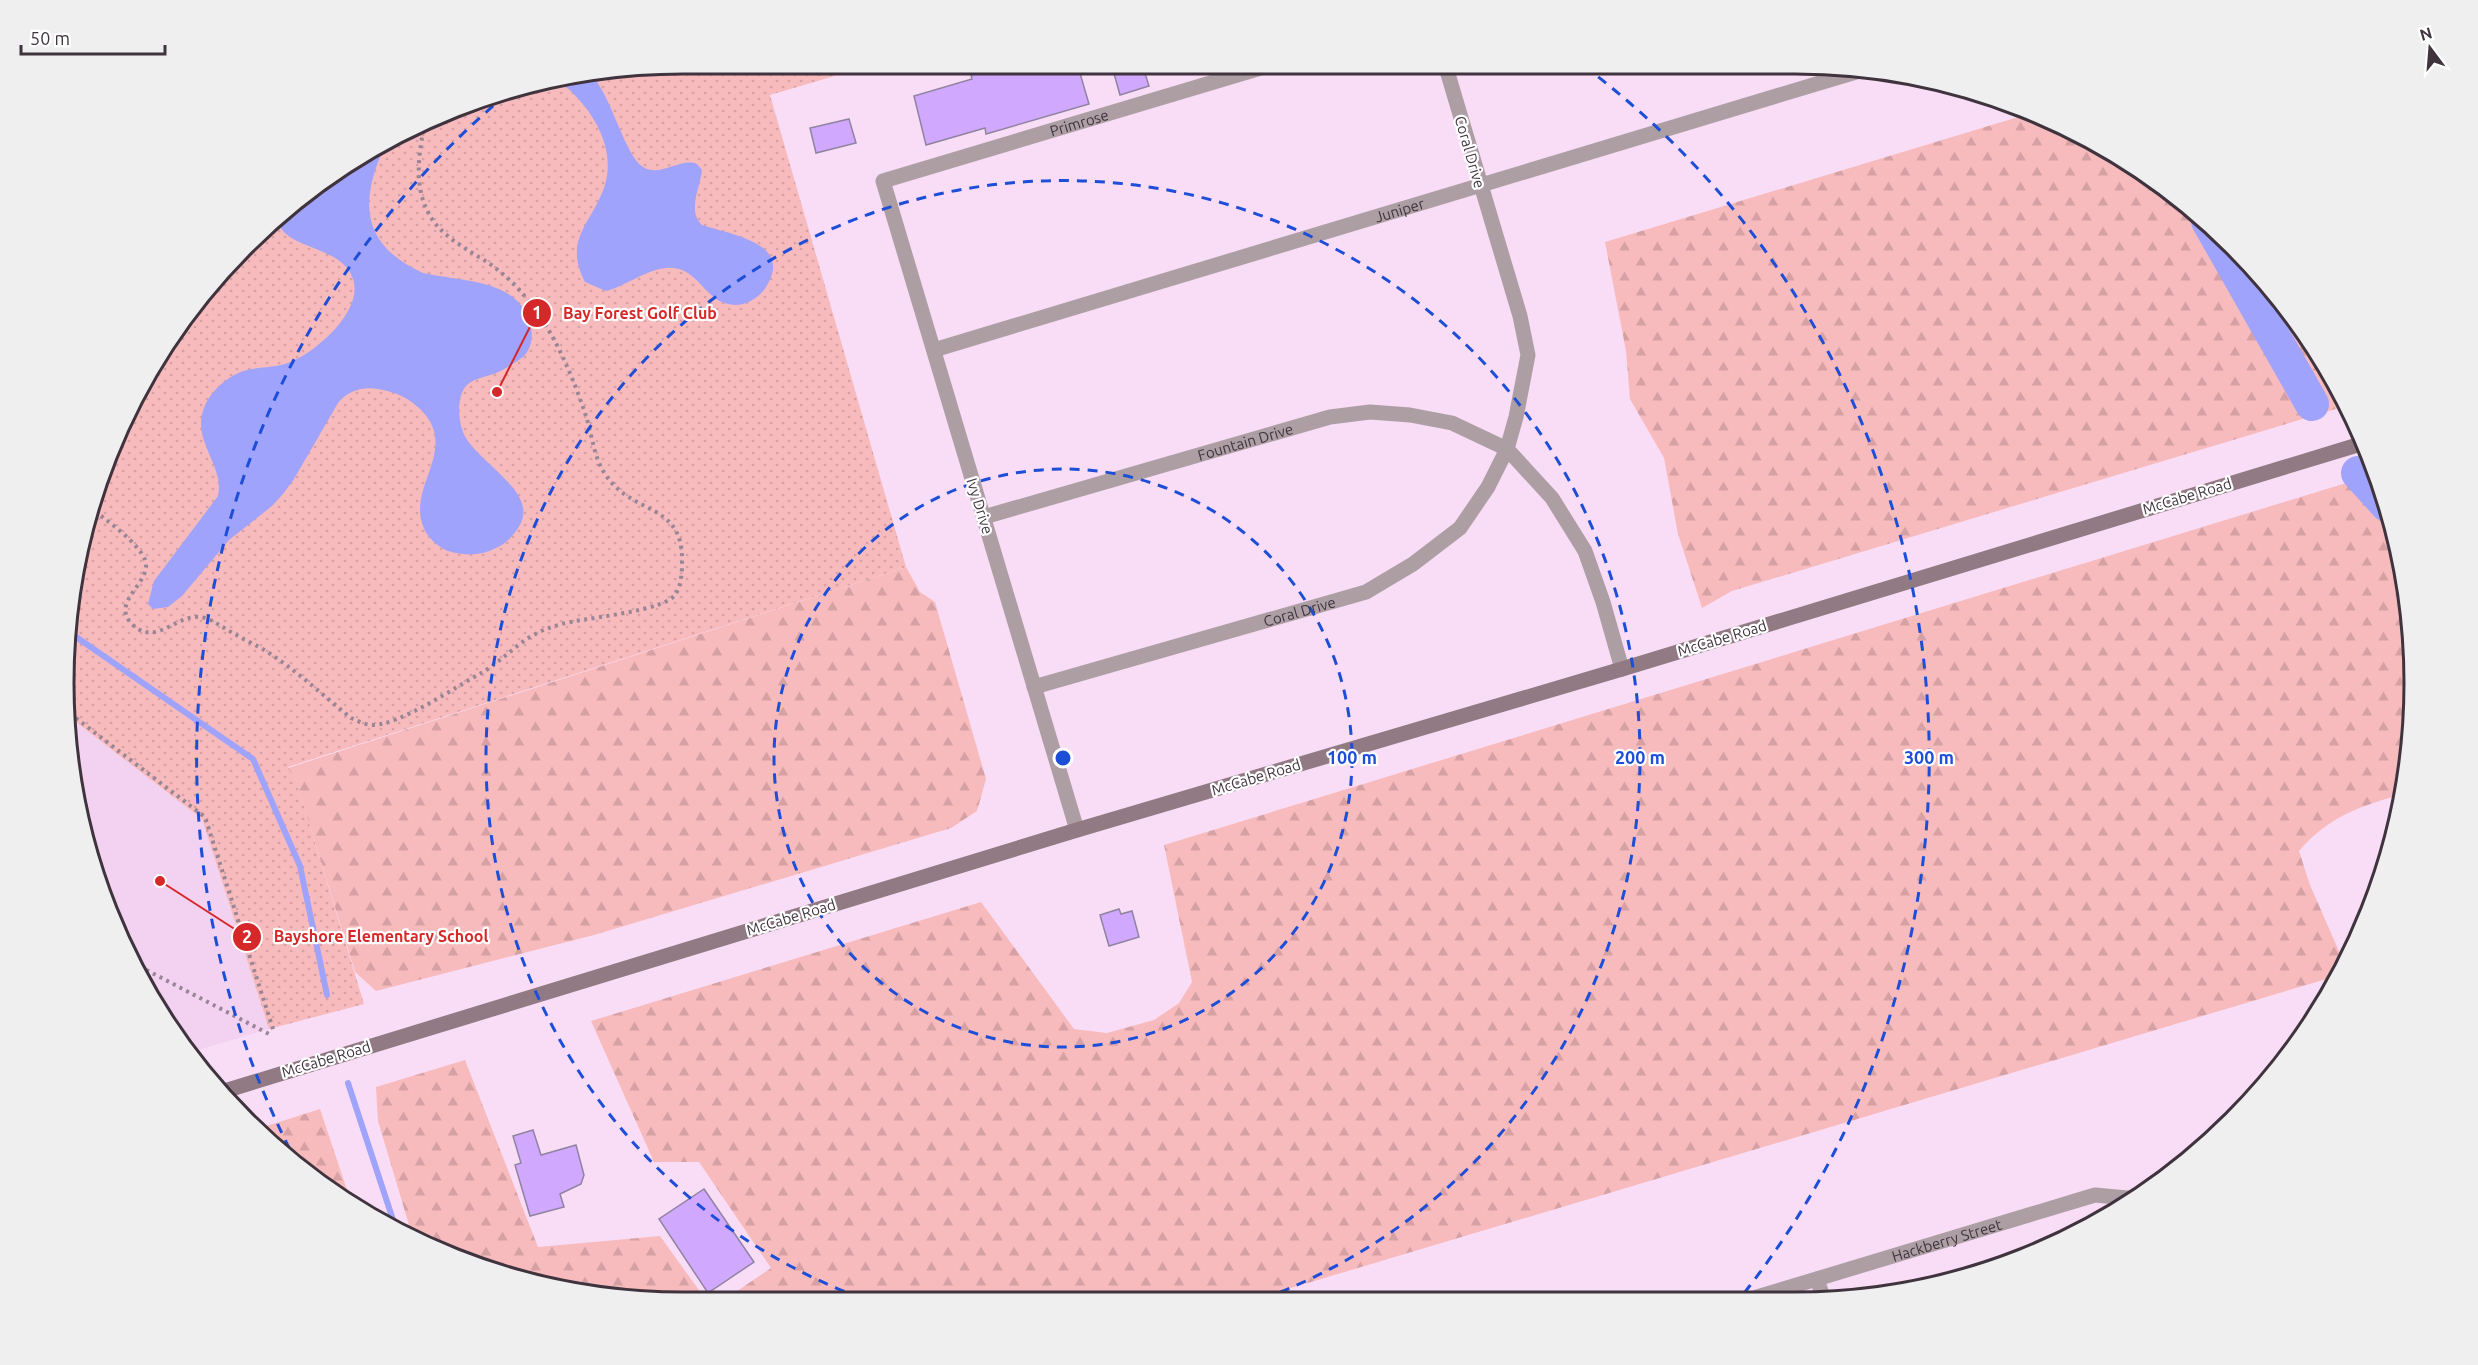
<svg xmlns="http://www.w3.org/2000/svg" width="2478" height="1365" viewBox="0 0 2478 1365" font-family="Ubuntu,sans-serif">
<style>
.built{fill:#f3d1f0}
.grass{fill:url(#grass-dots)}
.forest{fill:url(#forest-firs)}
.water{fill:#9fa3fb}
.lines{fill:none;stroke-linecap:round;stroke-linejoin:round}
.stream{stroke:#9fa3fb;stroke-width:6}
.river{stroke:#9fa3fb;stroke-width:34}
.building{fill:#d0a8fe;stroke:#9083a0;stroke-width:1.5}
.path{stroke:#988596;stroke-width:4;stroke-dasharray:3 4.5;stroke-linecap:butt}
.street{stroke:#ad9ea4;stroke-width:15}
.secondary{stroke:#917a83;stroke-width:15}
.ring{fill:none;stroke:#1d4ed8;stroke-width:3;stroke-dasharray:10 8}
.labels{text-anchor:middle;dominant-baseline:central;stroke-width:4.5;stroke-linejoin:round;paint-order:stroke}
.street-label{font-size:15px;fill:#3f343e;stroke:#fff}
.rim{fill:none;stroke:#3f343e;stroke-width:3}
.centre{fill:#1d4ed8;stroke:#fff;stroke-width:3}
.ring-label{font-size:18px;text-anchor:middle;font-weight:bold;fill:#1d4ed8;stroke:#fff;stroke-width:4.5;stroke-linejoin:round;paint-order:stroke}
.leader{fill:none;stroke:#d62828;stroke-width:2}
.callout-dot{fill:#d62828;stroke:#fff;stroke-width:2}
.mark-label{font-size:18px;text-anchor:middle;font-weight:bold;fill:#fff}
.callout-label{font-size:16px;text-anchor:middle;font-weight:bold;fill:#d62828;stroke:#fff;stroke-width:4.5;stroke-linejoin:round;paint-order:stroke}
</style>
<defs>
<pattern id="grass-dots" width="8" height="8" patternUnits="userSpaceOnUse" patternTransform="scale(1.5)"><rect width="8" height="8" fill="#f8bbbd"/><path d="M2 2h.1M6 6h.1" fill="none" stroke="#d6a1a4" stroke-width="1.8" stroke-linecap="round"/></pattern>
<pattern id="forest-firs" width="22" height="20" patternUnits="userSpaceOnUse" patternTransform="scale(1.5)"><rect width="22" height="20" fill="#f8bbbd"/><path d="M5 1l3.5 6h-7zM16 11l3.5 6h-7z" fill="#d6a1a4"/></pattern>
</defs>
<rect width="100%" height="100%" fill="#f9ddf6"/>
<path class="built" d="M64,713l138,106 67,210 -81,24 -21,-27 -57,-106 -26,-77z"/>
<path class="grass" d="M683,63h196l-109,32 136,472 -618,200 7,9 69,228 -95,25 -67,-210 -138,-106v-71l20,-119 26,-78 57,-106 50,-65 88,-83 68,-45 110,-50 79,-21z"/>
<path class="forest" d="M2028,114l77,32 99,71 83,88 62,100 -617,186 -30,17 -24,-74 -14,-76 -34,-59 -4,-48 -21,-109z
M2356,480l38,44 20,118 -4,121 -7,31c-43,12 -75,23 -104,57l11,34 35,80 -5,10 -1086,324 -530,1 47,-32 -72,-106h-45l-63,-141 390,-119 93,127 33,4 47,-13 25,-17 13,-21 -28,-137z
M906,567l14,25 15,10 51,177 -9,32 -26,17 -357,107 -218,56 -21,-19 -60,-195 -7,-9z
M465,1060l73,187 122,-11 46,64 -64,1 -120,-20 -110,-46 -34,-114 -2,-34z
M320,1109l32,96 -47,-31 -48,-45z"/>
<path class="water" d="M589,72c23,23 35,83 54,95 17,11 38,-10 54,-3l5,6c-2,18 -15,41 0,55 30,10 92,18 64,62 -6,10 -19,18 -31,18 -32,-1 -35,-40 -69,-37 -21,2 -40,18 -60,23l-21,-9c-22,-42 6,-58 19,-94 15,-44 -17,-87 -50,-111z
M388,139c-28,58 -31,104 35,134 39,9 99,5 108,55 2,10 0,21 -8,29 -8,6 -18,12 -27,16 -10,4 -22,5 -29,12 -10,10 -9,32 -5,44 9,33 85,63 54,102 -5,7 -11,13 -20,17 -16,8 -31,8 -48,3 -8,-3 -16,-10 -21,-17 -27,-44 37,-84 -8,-126 -11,-10 -21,-15 -36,-18 -18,-4 -33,-1 -45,13l-44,76 -11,15 -11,12 -43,34 -47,56 -14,11 -15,2 -5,-5 6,-23 64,-85c7,-30 -27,-56 -14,-88 7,-19 28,-36 48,-39 12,-2 25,-2 36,-6 27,-10 76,-52 65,-84 -9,-28 -48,-29 -67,-45 -5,-4 -7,-10 -10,-16 33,-30 70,-60 112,-79z"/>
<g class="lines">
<path class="stream" d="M66,630l187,129 47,107 27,129
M348,1083l48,146"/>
<path class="river" d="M2208,221l104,183
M2358,473l29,32"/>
</g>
<path class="building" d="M1040,63h37l12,41 -103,30 -1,-6 -59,17 -12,-49 58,-17 -1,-4 42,-11 2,7z
M1111,63l31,1 7,22 -29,9z
M849,119l7,24 -40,10 -6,-25z
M1119,909l2,5 11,-3 7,26 -30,9 -9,-31z
M533,1130l8,25 35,-10 8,30 -3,9 -21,10 4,13 -34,9 -15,-51 6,-2 -8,-27z
M704,1189l50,73 -46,31 -49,-74z"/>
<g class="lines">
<path class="path" d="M89,507c15,11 50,36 56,53 8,23 -37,42 -12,65 25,23 45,-15 72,-7 10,3 18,10 28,15 11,7 24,12 36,20 29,19 55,43 82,65 7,3 14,7 22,7 27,0 84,-39 110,-53 15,-9 27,-21 41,-31 15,-11 34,-17 52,-20 20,-4 88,-11 99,-26 6,-9 7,-21 7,-32 2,-62 -49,-46 -77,-89 -11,-16 -13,-39 -19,-58 -13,-39 -32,-85 -59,-117 -10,-13 -23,-25 -37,-35 -21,-14 -49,-27 -61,-50 -16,-29 -10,-62 -4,-92
M64,709l141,108 69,215
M133,963l136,71"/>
<g class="street">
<path id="s1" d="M934,350l932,-281"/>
<path id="s2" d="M984,517l346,-100 40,-5 40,3 42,8 55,26 45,49 33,53 18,51 19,67"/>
<path id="s3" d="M1034,687l332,-95 47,-28 47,-36 28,-41 19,-38 9,-32 12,-62 -8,-39 -75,-252"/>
<path id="s4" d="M1077,830l-194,-649 391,-117"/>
<path d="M1817,1279l6,18"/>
<path id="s5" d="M1757,1297l338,-102 43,4"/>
</g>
<path class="secondary" d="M218,1093l859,-263 545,-161 742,-226"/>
</g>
<g class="ring">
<circle cx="1063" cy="758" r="289"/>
<path d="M861 1298A577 577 0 1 1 1265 1298"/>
<path d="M298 1165A866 866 0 0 1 512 90M1584 66A866 866 0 0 1 1741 1297"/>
</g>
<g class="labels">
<g class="street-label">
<text stroke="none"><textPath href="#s4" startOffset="882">Primrose</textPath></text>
<text transform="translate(1470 152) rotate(74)">Coral Drive</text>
<text stroke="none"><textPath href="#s1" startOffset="486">Juniper</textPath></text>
<text stroke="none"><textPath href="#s2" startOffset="272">Fountain Drive</textPath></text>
<text transform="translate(2187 496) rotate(-17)">McCabe Road</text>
<text transform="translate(980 506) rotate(73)">Ivy Drive</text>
<text stroke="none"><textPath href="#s3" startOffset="276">Coral Drive</textPath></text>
<text transform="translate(1722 638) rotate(-17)">McCabe Road</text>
<text transform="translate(1256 777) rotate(-17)">McCabe Road</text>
<text transform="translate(791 917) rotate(-17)">McCabe Road</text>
<text transform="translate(326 1059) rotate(-17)">McCabe Road</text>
<text stroke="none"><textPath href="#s5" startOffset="198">Hackberry Street</textPath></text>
</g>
</g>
<path d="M0 0H2478V1365H0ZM683 74H1795A609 609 0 0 1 2404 683V683A609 609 0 0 1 1795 1292H683A609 609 0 0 1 74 683V683A609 609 0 0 1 683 74Z" fill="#f0eff0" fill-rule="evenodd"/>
<path class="rim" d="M683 74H1795A609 609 0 0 1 2404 683V683A609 609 0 0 1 1795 1292H683A609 609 0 0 1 74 683V683A609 609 0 0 1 683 74Z"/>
<circle cx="1063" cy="758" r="9" class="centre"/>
<g class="ring-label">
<text x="1352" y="764">100 m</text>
<text x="1640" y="764">200 m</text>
<text x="1929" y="764">300 m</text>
</g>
<path class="leader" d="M497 392L537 313M160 881L247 937"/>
<g class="callout-dot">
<circle cx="497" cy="392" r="6"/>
<circle cx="160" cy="881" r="6"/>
<circle cx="537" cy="313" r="15"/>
<circle cx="247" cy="937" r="15"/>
</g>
<g class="mark-label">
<text x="537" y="319">1</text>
<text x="247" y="943">2</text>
</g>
<g class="callout-label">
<text x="640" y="319">Bay Forest Golf Club</text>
<text x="381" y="942">Bayshore Elementary School</text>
</g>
<g transform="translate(2430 48) rotate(344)" stroke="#ffffff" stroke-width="4.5" paint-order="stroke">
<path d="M0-4.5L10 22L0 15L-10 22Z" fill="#3f343e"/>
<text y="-9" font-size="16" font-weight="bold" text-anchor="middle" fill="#3f343e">N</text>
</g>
<path d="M21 45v9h144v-9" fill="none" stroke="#3f343e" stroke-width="3"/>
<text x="30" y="45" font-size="18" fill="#3f343e" stroke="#ffffff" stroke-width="4.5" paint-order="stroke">50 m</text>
</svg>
